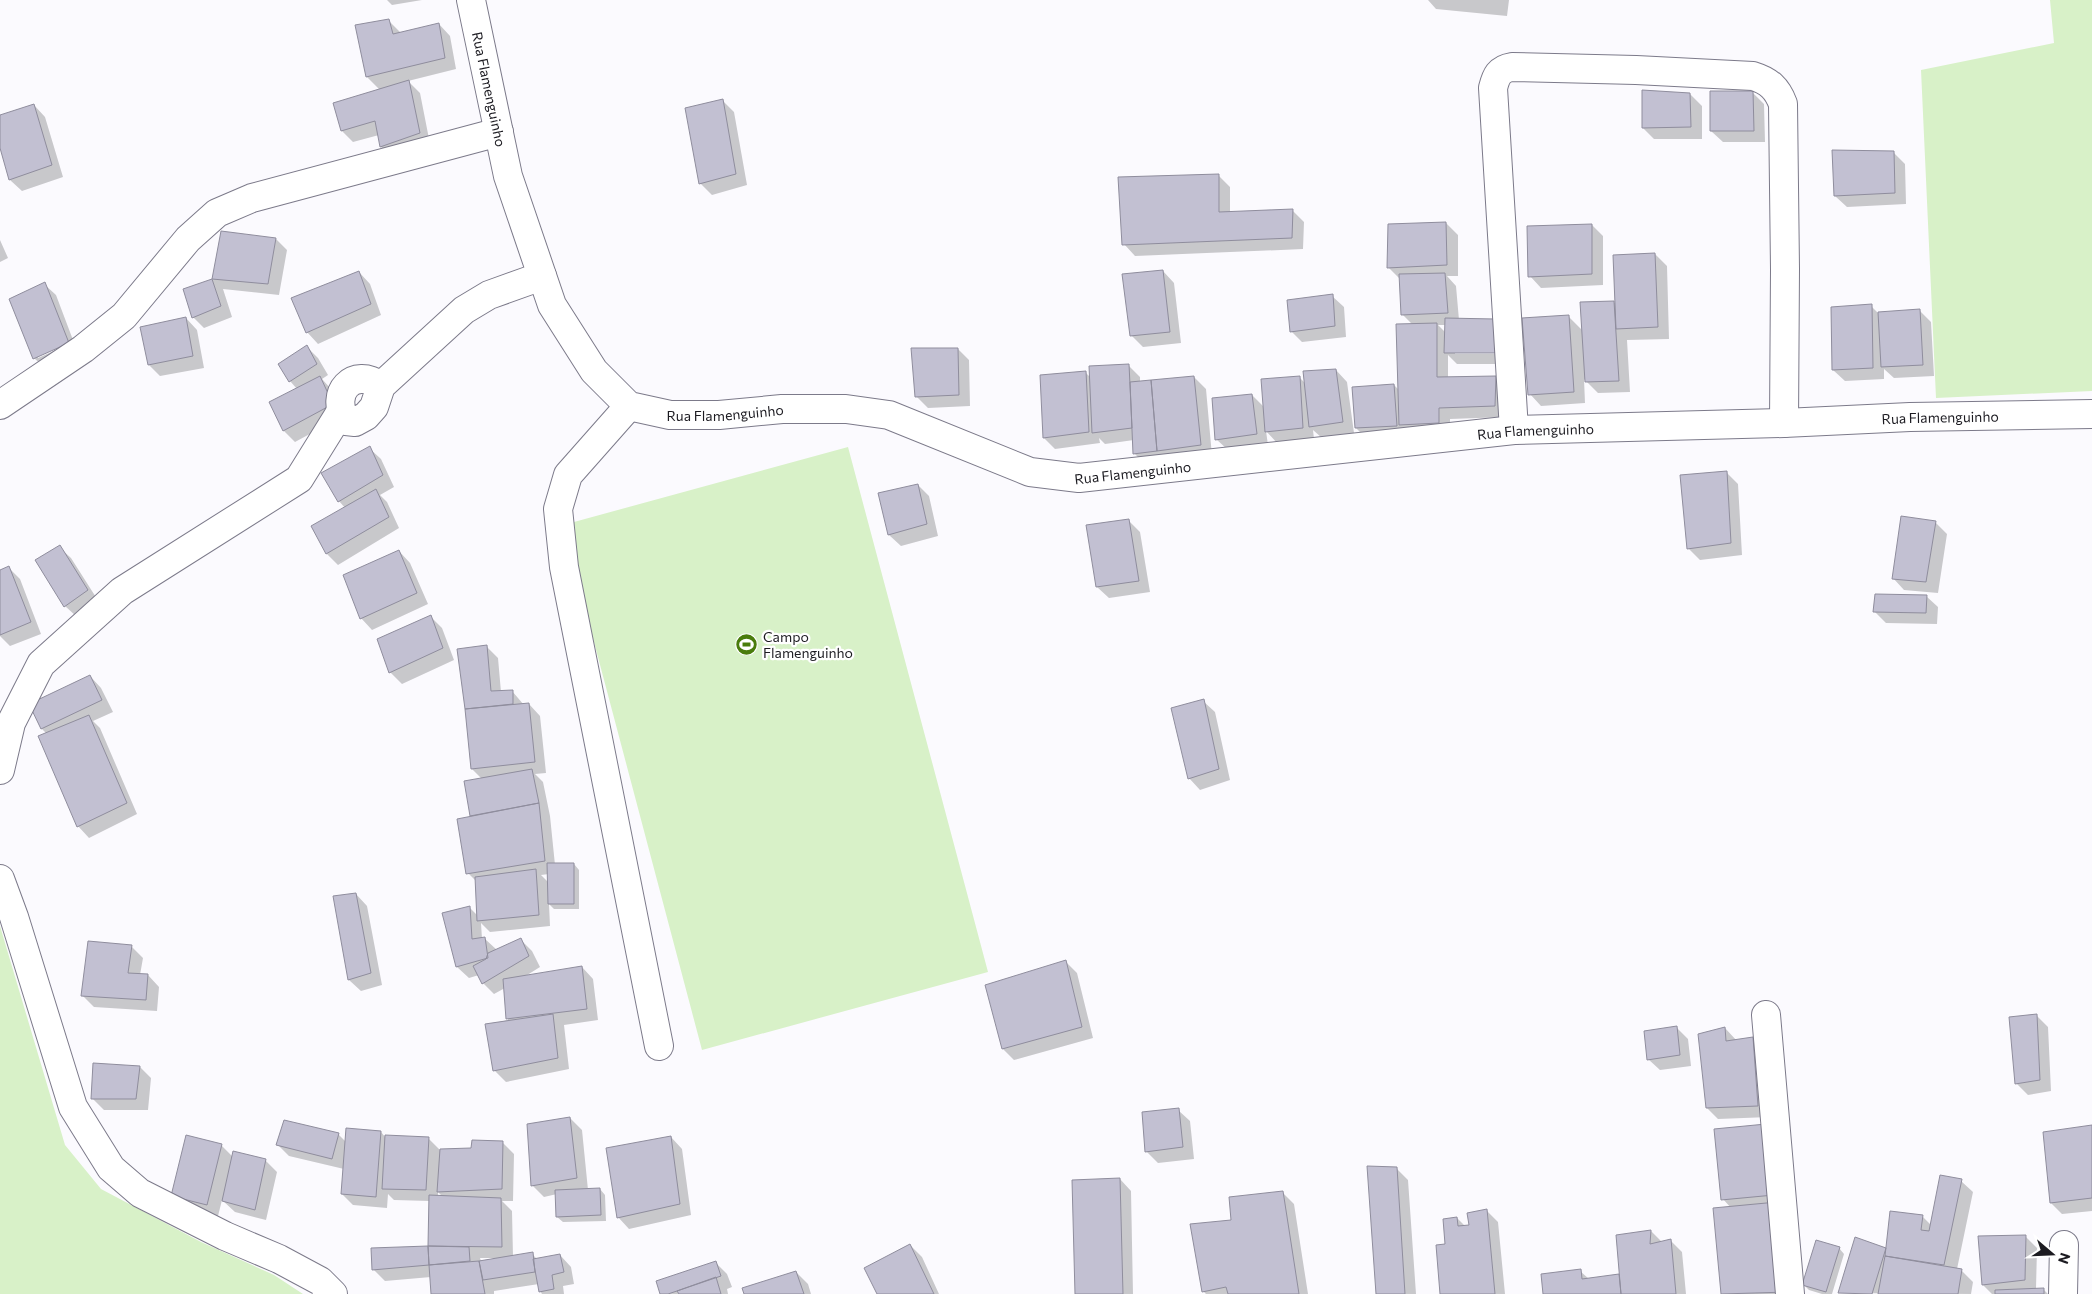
<svg xmlns="http://www.w3.org/2000/svg" width="2092" height="1294" viewBox="0 0 2092 1294" font-family="Commissioner,sans-serif">
<style>
.green{fill:#d8f1c8}
.shadow{fill:#0003;fill-rule:evenodd}
.building{fill:#c2c0d2;stroke:#8f8d9d}
.lines{fill:none;stroke-linecap:round;stroke-linejoin:round}
.minor-casing{stroke:#7c7a8a;stroke-width:30}
.minor{stroke:#fff;stroke-width:28}
.labels{text-anchor:middle;dominant-baseline:central;stroke-width:4.5;stroke-linejoin:round;paint-order:stroke}
.street-label{font-size:14px;fill:#1c1b21;stroke:#fff}
.poi-label{font-size:14px;fill:#1c1b21;stroke:#fff;text-anchor:start}
</style>
<rect width="100%" height="100%" fill="#fbfafe"/>
<path class="green" d="M2050,0h42v391l-156,7 -15,-328 133,-27z
M848,447l140,525 -286,78 -139,-525z
M0,926l65,219 36,44 100,53 73,33 29,19h-303z"/>
<path class="shadow" d="M387,0h35l-30,5z
M1428,0h81l-2,16 -71,-7z
M389,21l12,12 38,-9 11,12 6,33 -48,12 12,12 10,51 -38,14 -11,-11 -2,-12 -26,7 -11,-11 -7,-27 45,-14 -13,-13z
M1753,93l11,11 1,38h-42l-12,-11z
M1690,94l12,12v33h-48l-11,-11z
M723,101l11,11 13,73 -35,10 -12,-12z
M34,105l11,12 18,60 -41,14 -12,-11 -10,-37v-26z
M1893,152l12,12 1,40 -59,3 -12,-11z
M1219,176l11,11v26l62,-3 12,12 -1,27 -168,7 -11,-12z
M1446,223l12,12v41h-11l9,10 3,34h36l11,44h-49l-9,-9v23l48,-1 11,12 -1,28 -56,2v15l-83,5 -11,-11 38,-43 5,5 14,-65 -10,-10 -3,-36 -12,-12zM1438,325h8v8zM1455,352h46v2h-46z
M1592,225l11,11v49l-62,3 -11,-12z
M222,232l54,7 11,11 -8,45 -56,-6 9,28 -28,11 -11,-11 -9,-28 29,-9z
M0,240l8,18 -8,4z
M1655,254l12,12 2,73 -42,1 3,52 -32,1 -14,-14 1,24 -44,3 -11,-12 39,-77 14,14 -2,-27 34,-1z
M1163,271l11,12 7,60 -38,4 -12,-12z
M359,272l11,12 11,31 -63,29 -11,-12z
M44,284l12,11 17,45 -35,15v3l36,-16 -28,27 -12,-11z
M1332,296l12,11 2,30 -44,5 -11,-11z
M1871,306l8,8 40,-4 12,12 3,54 -40,2 -10,-9v10l-39,2 -12,-11z
M186,318l11,12 7,38 -44,8 -11,-11z
M307,347l11,11 10,17 -6,4 9,10 12,27 -48,26 -11,-11 -13,-29 26,-13 -7,-8z
M958,349l11,11 1,46 -42,2 -12,-12z
M1128,365l12,12v5l54,-5 12,12 6,67 -66,9 -12,-12v-13l-29,4 -6,-6 1,5 -45,6 -11,-11 41,-66 6,6z
M1336,370l11,12 7,51 -32,5 -9,-8 1,9 -37,4 -11,-12 2,14 -40,5 -12,-11 36,-44 12,12 35,-30 7,7z
M369,448l12,11 13,28 -14,8 7,7 12,26 -61,37 -11,-11 -14,-28 32,-18 -6,-7z
M1726,472l12,12 4,71 -42,5 -11,-11z
M918,485l11,11 9,40 -37,10 -12,-11 -9,-41z
M1128,520l12,12 10,60 -41,6 -12,-11 -9,-61z
M1935,522l12,12 -9,59 -34,-3 -11,-12z
M59,547l12,11 28,44 -22,15 -12,-11z
M399,551l11,12 18,41 -56,26 -11,-12z
M9,568l11,11 21,55 -31,12 -10,-10v-65z
M1926,596l12,11 -1,17 -51,-1 -11,-11z
M430,616l12,12 12,32 -52,24 -12,-12z
M486,646l12,12 3,34 11,-1 12,14 5,-1 11,12 6,57 -11,1 8,8 7,34 5,49 19,-1 5,6v39h-25l-5,-5 1,22 -60,6 -9,-9 1,16 2,-1 13,12 23,-11 12,12 8,16 -16,10 58,-10 11,12 5,41 -34,5 5,44 -63,13 -12,-12 -7,-45 21,-5 -3,-32 -11,6 -11,-11 -4,-8 -10,3 -12,-11 -13,-54 25,-6 9,9 -1,-34 -9,-9 3,-56 -5,-35 16,-3 -10,-10 -13,-119zM549,874v9l-8,-8z
M90,676l11,12 12,24 -20,9 7,7 37,86 -48,24 -11,-12 -31,-92 -5,-5z
M1203,701l12,11 15,68 -30,10 -11,-12z
M356,894l11,12 15,79 -21,6 -12,-11 -14,-83z
M131,946l12,12 -3,17h8l11,12 -2,24 -63,-4 -12,-12z
M1065,961l12,12 16,65 -79,22 -11,-11z
M2036,1015l12,12 3,64 -23,4 -12,-12z
M1676,1027l12,12 3,27 -31,4 -12,-11z
M1725,1028l12,13 16,-3 11,12 5,67 -51,2 -11,-11z
M140,1067l11,11 -3,32h-44l-11,-11z
M1178,1110l12,11 4,38 -36,4 -12,-12z
M570,1118l12,12 6,60 12,-1 5,6 1,26 -43,1 -6,-5v-23l-13,3 -12,-12z
M1766,1125l31,169h-74l8,-86 -8,-9z
M2092,1126v85l-30,3 -11,-11z
M381,1132l5,6h42l13,13 31,-2 30,-7 12,12 -1,47h-11l10,10 1,46 19,-3 6,6 22,-5 11,12 3,17 -11,2 1,8h-22l-2,-3 -1,-7 -45,7v3h-62l-1,-17 -46,4 -12,-12 56,-21 1,-47 -36,-1 -6,-6 -1,14 -34,-3 -11,-11 2,-25 -55,-13 -11,-11 60,-11 8,8zM438,1192l5,5h-5zM480,1258h13v1l-12,2z
M671,1137l11,12 9,66 -62,14 -11,-12z
M221,1145l12,12 32,3 12,12 -11,48 -31,-8 -13,-12 -4,16 -34,-9 -12,-12z
M1396,1168l12,12 8,114h-39z
M1120,1179l11,12 2,103h-57z
M1961,1181l12,11 -16,77 4,1 12,12 -2,12 -132,-1 17,-54 31,10 35,-33 9,9z
M1282,1192l12,12 14,90h-102l-3,-3 30,-69z
M1487,1211l11,11 7,72h-64l5,-49 11,-27 8,8h5z
M1651,1231l11,11 8,-2 12,12 4,42h-142l36,-23 9,8 32,-4z
M2025,1236l12,12 -1,41h7l5,5h-56l-9,-9z
M910,1245l12,12 17,37h-60z
M1839,1248l5,6 -12,40h-10l-13,-4 -5,-5z
M716,1263l11,11 5,13 -5,2 1,5h-67z
M796,1272l12,12 3,10h-66z"/>
<path class="building" d="M389,19l4,15 46,-11 6,35 -79,19 -11,-52z
M409,80l11,53 -40,14 -5,-26 -34,10 -8,-28z
M1642,90l48,3 1,34 -49,1z
M1710,91h43l1,40h-44z
M723,99l13,75 -37,10 -14,-76z
M34,104l18,61 -43,15 -9,-32v-33z
M1832,150l62,1 1,42 -61,3z
M1219,174v38l74,-3 -1,29 -170,7 -4,-68z
M1446,222l1,43 -60,3 1,-44z
M1592,224v50l-64,3 -1,-51z
M221,231l55,7 -8,46 -56,-5z
M1655,253l3,74 -42,2 -3,-74z
M1163,270l7,62 -40,4 -8,-62z
M359,271l12,33 -65,29 -15,-35z
M1445,273l3,40 -47,2 -2,-41z
M212,279l9,27 -29,12 -9,-29z
M45,282l24,61 -36,16 -24,-60z
M1333,294l2,32 -45,6 -3,-32z
M1614,301l5,80 -34,1 -5,-80z
M1872,304l1,64 -41,2 -1,-63z
M1920,309l3,56 -42,2 -3,-55z
M1569,315l5,77 -46,3 -6,-77z
M186,317l7,39 -45,9 -8,-38z
M1445,318l50,1v34h-51z
M1437,323v54l59,-1 -1,30 -56,2v15l-40,2 -3,-101z
M307,345l10,19 -28,18 -11,-18z
M911,348h47l1,47 -44,2z
M1129,364l3,64 -40,5 -3,-67z
M1336,369l7,53 -34,5 -6,-56z
M1086,371l3,61 -46,6 -3,-63z
M320,376l13,28 -50,27 -14,-29z
M1194,376l7,69 -44,6 -6,-71z
M1300,376l3,52 -38,4 -4,-53z
M1151,380l6,71 -24,3 -3,-72z
M1394,384l3,42 -42,2 -3,-41z
M1252,394l5,40 -42,6 -3,-42z
M370,446l13,29 -45,27 -17,-29z
M1727,471l4,72 -44,6 -7,-74z
M918,484l9,40 -39,11 -10,-42z
M376,489l13,28 -63,37 -15,-28z
M1901,516l35,5 -10,61 -34,-3z
M1129,519l10,62 -43,6 -10,-62z
M60,545l28,45 -24,17 -29,-47z
M399,550l18,43 -57,26 -17,-44z
M9,566l22,56 -31,13v-65z
M1875,594l52,1 -1,18 -53,-1z
M431,615l12,33 -54,25 -12,-34z
M487,645l4,46 22,-1v14l-48,5 -8,-60z
M90,675l12,25 -61,29 -12,-25z
M1204,699l15,70 -31,10 -17,-71z
M529,703l6,59 -64,7 -6,-60z
M89,715l38,88 -50,24 -39,-91z
M532,769l7,34 -69,13 -6,-35z
M539,803l6,58 -79,13 -9,-55z
M547,863h27v41h-26z
M536,869l3,46 -62,6 -2,-44z
M356,893l15,80 -23,7 -15,-84z
M470,906l2,33 13,-2 3,21 -32,9 -14,-54z
M521,938l8,18 -47,28 -9,-18 13,-7 2,-6z
M88,941l44,4 -4,28 20,1 -2,26 -65,-4z
M1066,960l16,67 -80,22 -17,-64z
M582,966l5,43 -81,10 -3,-40z
M553,1014l5,44 -65,13 -8,-47z
M2037,1014l3,66 -25,4 -6,-67z
M1677,1026l3,29 -33,5 -3,-29z
M1725,1027l1,14 27,-4 5,69 -52,2 -8,-74z
M93,1063l47,3 -4,33h-45z
M1179,1108l4,39 -38,5 -3,-40z
M570,1117l7,61 -46,8 -4,-62z
M284,1120l55,13 -7,26 -56,-14z
M1766,1124l8,71 -53,5 -7,-71z
M2092,1125v73l-42,5 -7,-71z
M346,1128l35,3 -5,66 -35,-3z
M186,1135l36,9 -15,61 -36,-9z
M385,1135l44,2 -3,53 -44,-1z
M671,1136l9,68 -63,14 -11,-70z
M472,1140l31,1 -1,48 -65,3 3,-43 31,-1z
M233,1151l33,8 -11,51 -33,-9z
M1367,1166l30,1 8,127h-29z
M1940,1175l22,4 -18,86 -59,-9 5,-45 33,4 -2,15 8,1z
M1120,1178l3,116h-48l-3,-114z
M600,1188l1,27 -45,2 -1,-27z
M1283,1191l16,103h-71l-2,-7 -24,5 -12,-68 41,-4 -2,-23z
M429,1195l72,3 1,49 -74,-1z
M1777,1202l11,90 -67,2 -8,-86z
M1487,1209l8,85h-55l-4,-49 9,-1 -2,-25 14,-2 1,9 11,-1 -2,-12z
M1651,1230l-1,14 21,-5 5,55h-55l-5,-59z
M2026,1235l-1,45 -43,5 -4,-49z
M1855,1237l31,11 -14,46 -34,-1z
M1816,1240l24,7 -14,45 -24,-7z
M910,1244l24,50h-57l-13,-26z
M428,1246l1,19 -57,5 -1,-22z
M428,1246l41,1 1,14 -41,4z
M533,1252l2,20 -52,8 -4,-19z
M560,1254l4,18 -12,3 2,14 -15,3 -6,-33z
M1885,1256l77,13 -4,25h-80z
M479,1261l6,33h-54l-2,-29z
M716,1261l5,15 -53,18h-8l-4,-13z
M1581,1269l1,10 37,-5 2,20h-78l-2,-20z
M796,1271l8,23h-60l-2,-6z
M716,1277l5,17h-42l-2,-3z
M2044,1288v6h-49v-4z"/>
<g class="lines">
<defs>
<g id="minor">
<path id="s1" d="M471,0l37,176 44,129 42,66 35,35 41,9h49l63,-6h64l43,6 141,57 49,6 435,-48 270,-7 126,-6 182,-3"/>
<path d="M381,386c-28,-20 -52,7 -35,35l9,1 11,-6 8,-9 7,-21 83,-76 25,-15 53,-19"/>
<path d="M0,405l83,-56 41,-33 64,-77 29,-26 35,-15 247,-66"/>
<path d="M629,406l-61,69 -10,34 6,58 95,479"/>
<path d="M1514,430l-21,-342c3,-12 6,-19 19,-21l124,3 117,6c16,5 24,12 30,28l2,165 -1,154"/>
<path d="M0,770l11,-47 30,-59 81,-73 177,-112 41,-66"/>
<path d="M0,879l14,38 59,190 38,61 29,25 85,43 54,23 41,22 13,13"/>
<path d="M1766,1015l24,279"/>
<path d="M2063,1294l1,-49"/>
</g>
</defs>
<use href="#minor" class="minor-casing"/>
<use href="#minor" class="minor"/>
</g>
<defs>
<symbol id="stadium-disc" viewBox="-11 -11 22 22"><circle r="9.5" fill="#497c0c" stroke="#fff"/><path d="M0-5a6.5 5 0 1 0 0 10a6.5 5 0 1 0 0-10ZM-3.5-1.8h7v3.6h-7Z" fill="#fff"/></symbol>
</defs>
<g fill-rule="evenodd">
<use href="#stadium-disc" x="734" y="632" width="25" height="25"/>
</g>
<g class="labels">
<g class="street-label">
<text stroke="none"><textPath href="#s1" startOffset="91">Rua Flamenguinho</textPath></text>
<text stroke="none"><textPath href="#s1" startOffset="541">Rua Flamenguinho</textPath></text>
<text stroke="none"><textPath href="#s1" startOffset="1771">Rua Flamenguinho</textPath></text>
<text stroke="none"><textPath href="#s1" startOffset="1366">Rua Flamenguinho</textPath></text>
<text stroke="none"><textPath href="#s1" startOffset="961">Rua Flamenguinho</textPath></text>
</g>
<g class="poi-label">
<text x="763" y="636">Campo<tspan x="763" dy="16">Flamenguinho</tspan></text>
</g>
</g>
<g transform="translate(2052 1254) rotate(109)" stroke="#ffffff" stroke-width="4" paint-order="stroke">
<path d="M0-4L9 19L0 12L-9 19Z" fill="#1c1b21"/>
<text y="-8" font-size="14" font-weight="bold" text-anchor="middle" fill="#1c1b21">N</text>
</g>
</svg>
